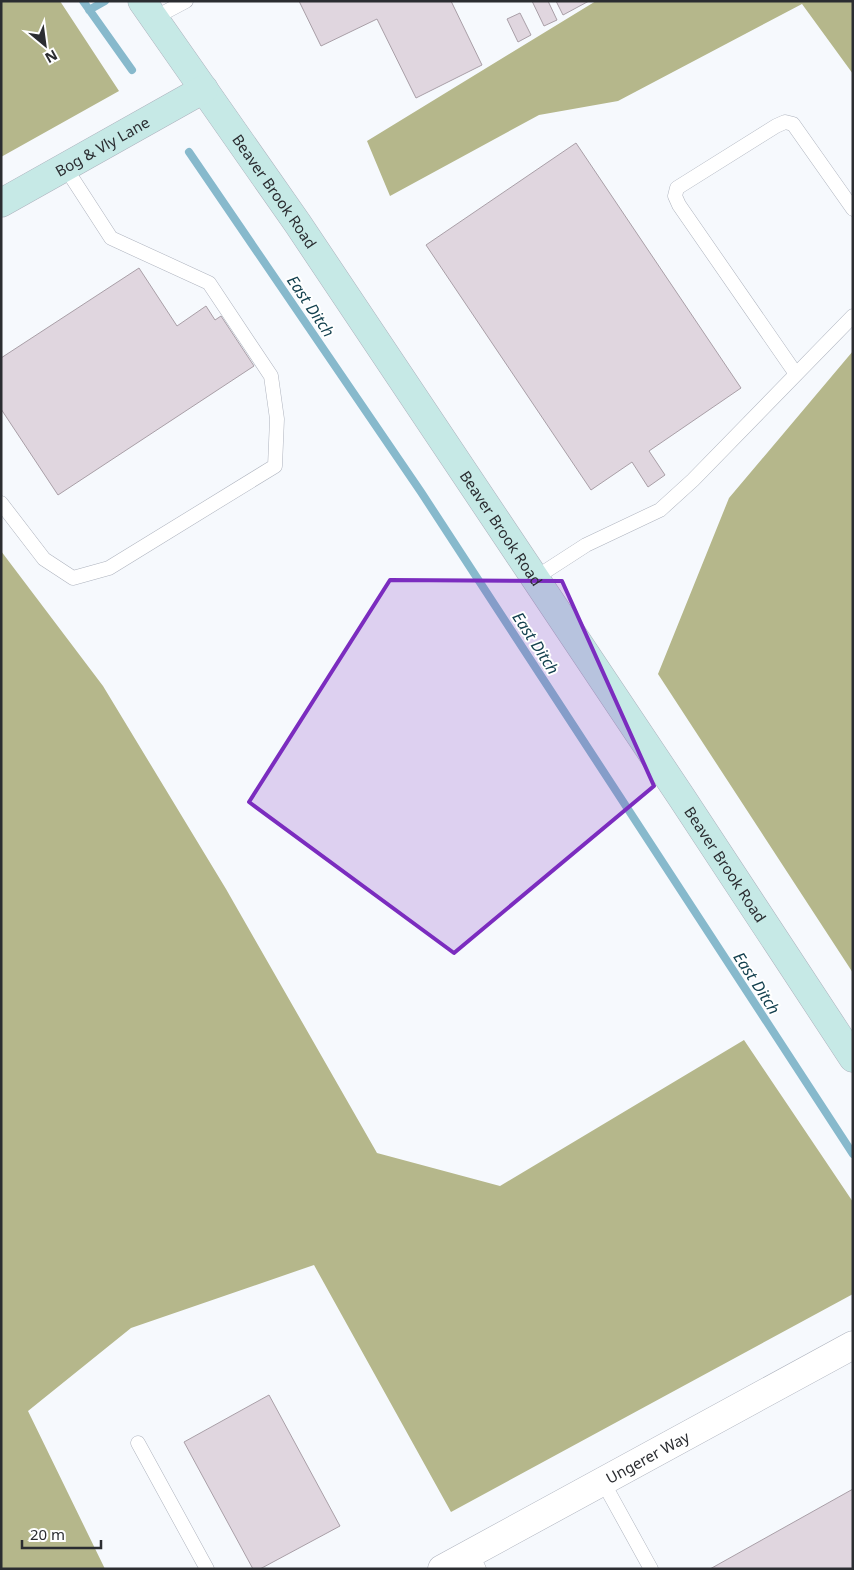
<svg xmlns="http://www.w3.org/2000/svg" width="854" height="1570" viewBox="0 0 854 1570" font-family="'Noto Sans',sans-serif">
<style>
.forest{fill:#b5b78b}
.lines{fill:none;stroke-linecap:round;stroke-linejoin:round}
.stream{stroke:#87b9cc;stroke-width:8}
.building{fill:#e0d6df;stroke:#a99fa7}
.lane-casing{stroke:#aeb3be;stroke-width:15}
.street-casing{stroke:#aeb3be;stroke-width:29}
.secondary-casing{stroke:#aeb3be;stroke-width:29}
.lane{stroke:#fff;stroke-width:14}
.street{stroke:#fff;stroke-width:28}
.secondary{stroke:#c6e9e6;stroke-width:28}
.marked{fill:#7b2cbf;fill-opacity:0.2;stroke:#7b2cbf;stroke-width:4;stroke-linejoin:round}
.labels{text-anchor:middle;dominant-baseline:central;stroke-width:4;stroke-linejoin:round;paint-order:stroke}
.street-label{font-size:15px;fill:#2b2d31;stroke:#fff}
.water-label{font-size:16px;font-style:italic;fill:#14414f;stroke:#fff}
</style>
<rect width="100%" height="100%" fill="#f6f9fd"/>
<path class="forest" d="M1,1h59l59,90 -118,66z
M596,1h257v73l-51,-70 -184,97 -79,14 -149,81 -23,-55z
M853,351v622l-195,-299 71,-176z
M1,551l102,135 123,203 151,264 123,33 244,-146 109,162v92l-402,218 -137,-247 -183,63 -103,83 77,158h-104z"/>
<g class="lines">
<path class="stream" d="M83,1l49,69
M89,10l16,-9
M189,152l232,340 432,662"/>
</g>
<path class="building" d="M299,1h152l31,64 -66,33 -39,-79 -56,27z
M532,1h16l9,19 -13,6z
M556,1h33l-26,14z
M520,13l11,22 -13,7 -11,-23z
M576,143l165,245 -92,63 16,24 -17,12 -16,-25 -41,28 -165,-245z
M139,268l38,58 29,-20 9,14 6,-4 33,50 -196,129 -57,-86v-51z
M269,1395l71,131 -80,43h-7l-69,-127z
M853,1489v80h-143z"/>
<g class="lines">
<defs>
<path id="lane" d="M154,18l32,-17
M796,374l-117,-169 -4,-9 2,-8 99,-62 9,-4 8,2 60,85
M1,503l43,56 29,19 36,-10 166,-102 2,-47 -6,-43 -62,-93 -98,-45 -46,-71
M535,578l51,-33 74,-35 33,-30 160,-164
M138,1443l69,126
M603,1482l48,87
M471,1553l8,16"/>
<g id="street">
<path id="s1" d="M442,1569l411,-224"/>
</g>
<g id="secondary">
<path id="s2" d="M142,1l156,223 384,574 171,260"/>
<path id="s3" d="M1,203l203,-114"/>
</g>
</defs>
<use href="#lane" class="lane-casing"/>
<use href="#street" class="street-casing"/>
<use href="#secondary" class="secondary-casing"/>
<use href="#lane" class="lane"/>
<use href="#street" class="street"/>
<use href="#secondary" class="secondary"/>
</g>
<path class="marked" d="M390,580l172,1 92,205 -200,167 -205,-151z"/>
<g class="labels">
<g class="street-label">
<text stroke="none"><textPath href="#s3" startOffset="116">Bog &amp; Vly Lane</textPath></text>
<text stroke="none"><textPath href="#s2" startOffset="232">Beaver Brook Road</textPath></text>
<text stroke="none"><textPath href="#s2" startOffset="638">Beaver Brook Road</textPath></text>
<text stroke="none"><textPath href="#s2" startOffset="1042">Beaver Brook Road</textPath></text>
<text stroke="none"><textPath href="#s1" startOffset="234">Ungerer Way</textPath></text>
</g>
<g class="water-label">
<text transform="translate(311 306) rotate(56)">East Ditch</text>
<text transform="translate(536 643) rotate(57)">East Ditch</text>
<text transform="translate(757 983) rotate(57)">East Ditch</text>
</g>
</g>
<rect width="854" height="1570" fill="none" stroke="#2b2d31" stroke-width="5"/>
<g transform="translate(45 45) rotate(151)" stroke="#ffffff" stroke-width="4" paint-order="stroke">
<path d="M0-4L9 19L0 12L-9 19Z" fill="#2b2d31"/>
<text y="-8" font-size="14" font-weight="bold" text-anchor="middle" fill="#2b2d31">N</text>
</g>
<path d="M22 1540v8h79v-8" fill="none" stroke="#2b2d31" stroke-width="2.5"/>
<text x="30" y="1540" font-size="15" fill="#2b2d31" stroke="#ffffff" stroke-width="4" paint-order="stroke">20 m</text>
</svg>
